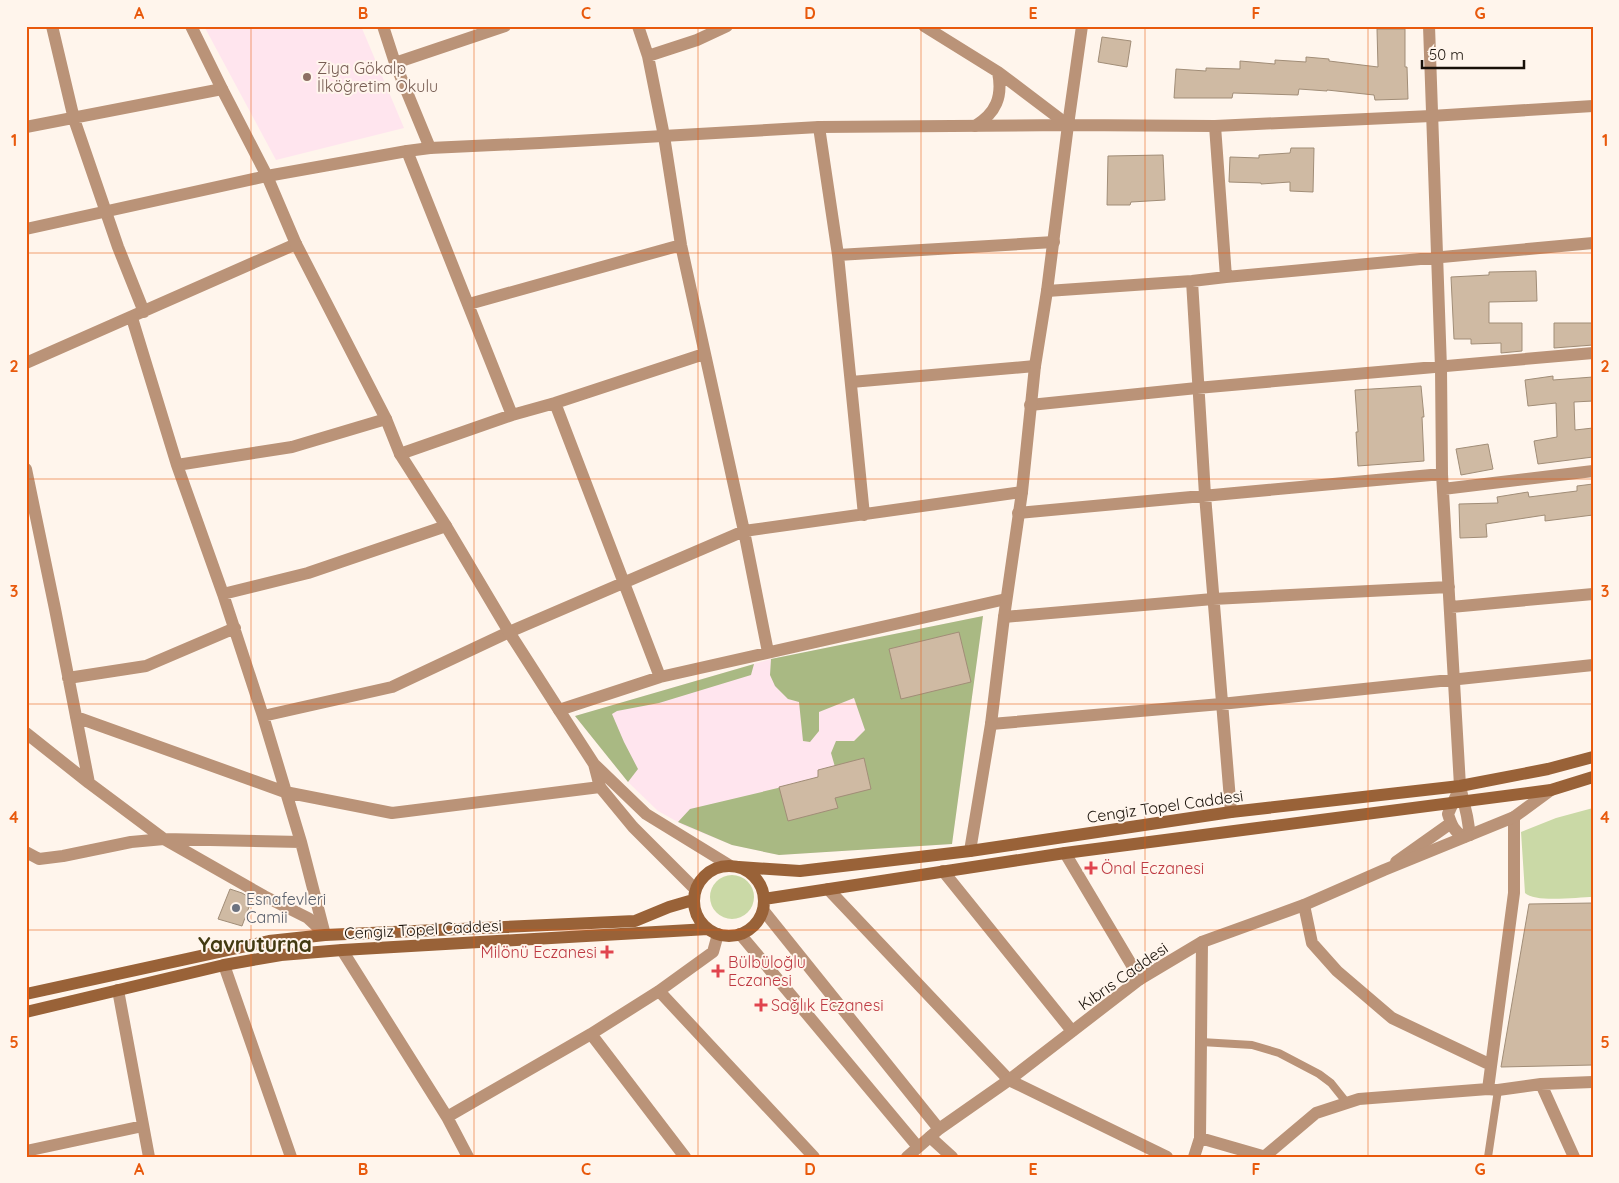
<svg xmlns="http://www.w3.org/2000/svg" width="1619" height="1183" viewBox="0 0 1619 1183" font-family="Quicksand,sans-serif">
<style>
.education{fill:#ffe5ee}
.green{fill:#cad9a6}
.forest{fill:#a9b983}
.building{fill:#cfbaa3;stroke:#a18d77}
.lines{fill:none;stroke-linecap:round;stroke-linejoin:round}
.service{stroke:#ba9378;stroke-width:8}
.minor{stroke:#ba9378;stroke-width:12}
.tertiary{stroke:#ba9378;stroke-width:12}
.secondary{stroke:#996238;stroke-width:12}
.grid{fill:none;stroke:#e8590c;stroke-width:1;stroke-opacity:0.55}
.education-dot{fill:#8d6e63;stroke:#fff5ec;stroke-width:2}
.health-dot{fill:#e0444e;stroke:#fff5ec;stroke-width:2}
.worship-dot{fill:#6b7280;stroke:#fff5ec;stroke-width:2}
.labels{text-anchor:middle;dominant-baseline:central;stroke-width:4;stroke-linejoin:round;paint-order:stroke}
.education-label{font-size:16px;fill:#785e54;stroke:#fff5ec;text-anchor:start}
.street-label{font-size:16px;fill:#181008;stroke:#fff5ec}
.health-label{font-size:16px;fill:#be3a42;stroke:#fff5ec;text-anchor:start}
.worship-label{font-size:16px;fill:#5b616d;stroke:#fff5ec;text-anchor:start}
.district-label{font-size:21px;font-weight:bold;fill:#423a11;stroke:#fff5ec}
.neatline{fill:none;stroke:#e8590c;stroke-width:2}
.grid-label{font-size:16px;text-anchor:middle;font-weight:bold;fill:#e8590c}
</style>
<rect width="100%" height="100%" fill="#fff5ec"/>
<path class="education" d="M204,26h157l43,102 -128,32z
M983,616l-31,228 -173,11 -47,-10 -47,-19 -27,-15 -30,-29 -53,-66 196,-57z"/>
<path class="green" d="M1593,808v89c-15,0 -58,6 -68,-4l-4,-61 35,-14z
M710 897a22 22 0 1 1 44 0a22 22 0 1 1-44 0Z"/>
<path class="forest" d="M983,616l-31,228 -173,11 -47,-10 -54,-23 12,-13 147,-35 -6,-21 5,-12h18l11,-11 -11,-32 -35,14v19l-9,11 -7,-1 -4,-39 -11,-3 -13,-13 -5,-11 1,-16z
M754,664l-3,11 -92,28 -42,8 -5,3 12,28 14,27 -10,13 -53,-66z"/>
<path class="building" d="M1377,29h28v38h2l1,32 -33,1 -1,-5 -47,-5v1l-28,-2 -1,6 -65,-2 -1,5h-58l2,-29 30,2v-3l34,1v-8l35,3v-4l31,2v-5l23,2v2l49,6z
M1102,37l29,4 -4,26 -29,-5z
M1291,148h23l-1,44 -23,-1v-9l-29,2v-1l-32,-1 1,-25 29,1v-3l31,-2z
M1163,155l2,45 -34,2 -1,3h-23l1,-49z
M1536,271l1,30 -48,1v21h33v28l-21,2v-10l-30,1v-5h-17l-3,-62 38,-2v-3z
M1554,323h39v22l-39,3z
M1553,376v4l40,-3v24l-19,1 1,28 18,-2v29l-55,7 -4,-23 23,-4 -1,-34 -28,3 -3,-26z
M1421,386l3,31h-2l2,44 -66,5 -2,-34h2l-3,-42z
M1488,444l5,25 -32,6 -5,-26z
M1593,484v31l-48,6v-6l-59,9 1,13 -27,1 -1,-34 39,-1 -1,-6 31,-5 1,5 48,-6v-5z
M959,632l12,50 -70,17 -12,-50z
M864,758l7,31 -36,9 3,10 -50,13 -9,-34 39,-10v-7z
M230,889l12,4 10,6 -10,27 -24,-7z
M1593,903v162l-92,2 28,-163z"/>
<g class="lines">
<path class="service" d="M1201,1042l51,3 27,8 40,21 12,9 16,20
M1488,1157l10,-67"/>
<path class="minor" d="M52,26l22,93 44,128 26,65
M383,26l12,37 35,85
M638,26l10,30 16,80 17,109 63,286 24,121
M924,26l74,46 70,53
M1429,26l12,342 1,106 18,312 7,30 3,19
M648,56l49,-16 30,-14
M395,63l110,-37
M975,126c21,-13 28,-29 23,-54
M1215,126l11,151
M26,127l196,-38
M819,127l19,128 26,260
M407,151l105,264
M838,255l216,-13
M1192,281l13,214 26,317
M1047,291l145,-10 34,-4 367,-34
M469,304l212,-59
M132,318l45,147 46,129 40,122 38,126 24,93
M26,363l270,-119
M851,382l184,-16
M555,403l105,274
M1030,405l167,-17 396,-35
M400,454l112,-39 43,-12 149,-49
M177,465l115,-18 94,-28
M26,469l29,140 34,174
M1443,489l150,-18
M1018,513l424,-39
M223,594l85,-21 138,-47
M1451,607l142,-13
M1004,617l209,-18 236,-12
M68,678l78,-12 89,-38
M559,710l101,-33 346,-78
M263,716l129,-29 117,-55 235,-101 278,-39
M76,717l209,75 107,21 208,-26
M991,724l230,-20 372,-39
M26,733l63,50 75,56 100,57 44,22 16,15
M1456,796l-8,18c3,10 6,18 16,23
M26,852l13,7 24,-3 68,-14 33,-3 137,3
M1065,853l75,126
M1396,862l55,-39
M943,871l129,160
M828,889l181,191 158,77
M1304,905l8,38 25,28 55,47 99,47
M342,950l105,167 21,40
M224,965l67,192
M118,990l31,167
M659,991l155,166
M591,1034l94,123
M1541,1084l33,73
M1488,1089l26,-196v-76
M447,1117l144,-83 68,-43 54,-39 5,-18
M930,1137l22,20
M1200,1138l66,19
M26,1151l117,-25
M1265,1156l51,-43 43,-14 129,-10 10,1 43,-6 52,-2
M1194,1157l6,-19 2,-196"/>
<path class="tertiary" d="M191,26l31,63 45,87 29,68 90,175 14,35 46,72 63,106 50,78 35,54 52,50 83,51
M26,229l241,-53 140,-25 23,-3 110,-5 279,-16 249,-2 147,1 216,-10 162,-10
M594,764l6,23 33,40 62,62
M970,851l21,-127 13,-107 18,-125 13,-126 12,-75 21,-166 14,-99
M763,910l176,219
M740,934l178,213
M907,1157l32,-28 70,-49 131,-101 62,-37 102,-37 80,-35 130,-53 37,-27"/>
<path class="secondary" d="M694 901a35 35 0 1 1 70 0a35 35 0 1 1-70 0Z
M739,867l61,4 170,-20 261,-39 229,-26 88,-17 45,-12
M764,899l301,-46 486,-63 42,-13
M26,994l243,-53 56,-6 310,-14 34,-14 24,-7
M26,1012l198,-47 57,-10 61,-5 366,-21"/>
</g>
<path class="grid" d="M251,26v1131M474,26v1131M698,26v1131M921,26v1131M1145,26v1131M1368,26v1131M26,253h1567M26,479h1567M26,704h1567M26,930h1567"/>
<circle class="education-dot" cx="307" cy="77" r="5"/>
<g class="health-dot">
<path d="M1088.5 860.5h5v5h5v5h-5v5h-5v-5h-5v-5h5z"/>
<path d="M604.5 944.5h5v5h5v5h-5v5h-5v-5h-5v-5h5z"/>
<path d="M715.5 963.5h5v5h5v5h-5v5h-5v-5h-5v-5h5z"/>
<path d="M758.5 997.5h5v5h5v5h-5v5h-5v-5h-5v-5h5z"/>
</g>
<circle class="worship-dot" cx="236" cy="908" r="5"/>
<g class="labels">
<g class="education-label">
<text x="317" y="68">Ziya Gökalp<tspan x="317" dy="18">İlköğretim Okulu</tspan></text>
</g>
<g class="street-label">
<text transform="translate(1165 806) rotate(-8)">Cengiz Topel Caddesi</text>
<text transform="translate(423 929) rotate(-3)">Cengiz Topel Caddesi</text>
<text transform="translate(1123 976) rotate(-35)">Kıbrıs Caddesi</text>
</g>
<g class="health-label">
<text x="1101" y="868">Önal Eczanesi</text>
<text x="597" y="952" text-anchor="end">Milönü Eczanesi</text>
<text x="728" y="962">Bülbüloğlu<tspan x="728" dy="18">Eczanesi</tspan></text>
<text x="771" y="1005">Sağlık Eczanesi</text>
</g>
<g class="worship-label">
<text x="246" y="899">Esnafevleri<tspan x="246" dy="18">Camii</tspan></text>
</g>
<g class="district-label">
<text x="255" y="944">Yavruturna</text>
</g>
</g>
<rect width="1619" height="1183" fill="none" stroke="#fff5ec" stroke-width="55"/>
<path d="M1422 60v8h102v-8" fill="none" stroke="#181008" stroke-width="2.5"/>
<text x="1429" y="60" font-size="15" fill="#181008" stroke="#fff5ec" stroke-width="4" paint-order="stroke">50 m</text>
<rect x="28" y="28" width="1564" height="1128" class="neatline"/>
<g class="grid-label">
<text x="139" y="19">A</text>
<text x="363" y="19">B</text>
<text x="586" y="19">C</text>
<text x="810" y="19">D</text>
<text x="1033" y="19">E</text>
<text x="1256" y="19">F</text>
<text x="1480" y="19">G</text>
<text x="14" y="146">1</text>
<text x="1605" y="146">1</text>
<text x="14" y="372">2</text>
<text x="1605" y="372">2</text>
<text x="14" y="597">3</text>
<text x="1605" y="597">3</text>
<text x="14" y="823">4</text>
<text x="1605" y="823">4</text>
<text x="14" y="1048">5</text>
<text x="1605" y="1048">5</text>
<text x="139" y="1175">A</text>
<text x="363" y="1175">B</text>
<text x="586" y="1175">C</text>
<text x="810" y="1175">D</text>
<text x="1033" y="1175">E</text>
<text x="1256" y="1175">F</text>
<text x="1480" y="1175">G</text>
</g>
</svg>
